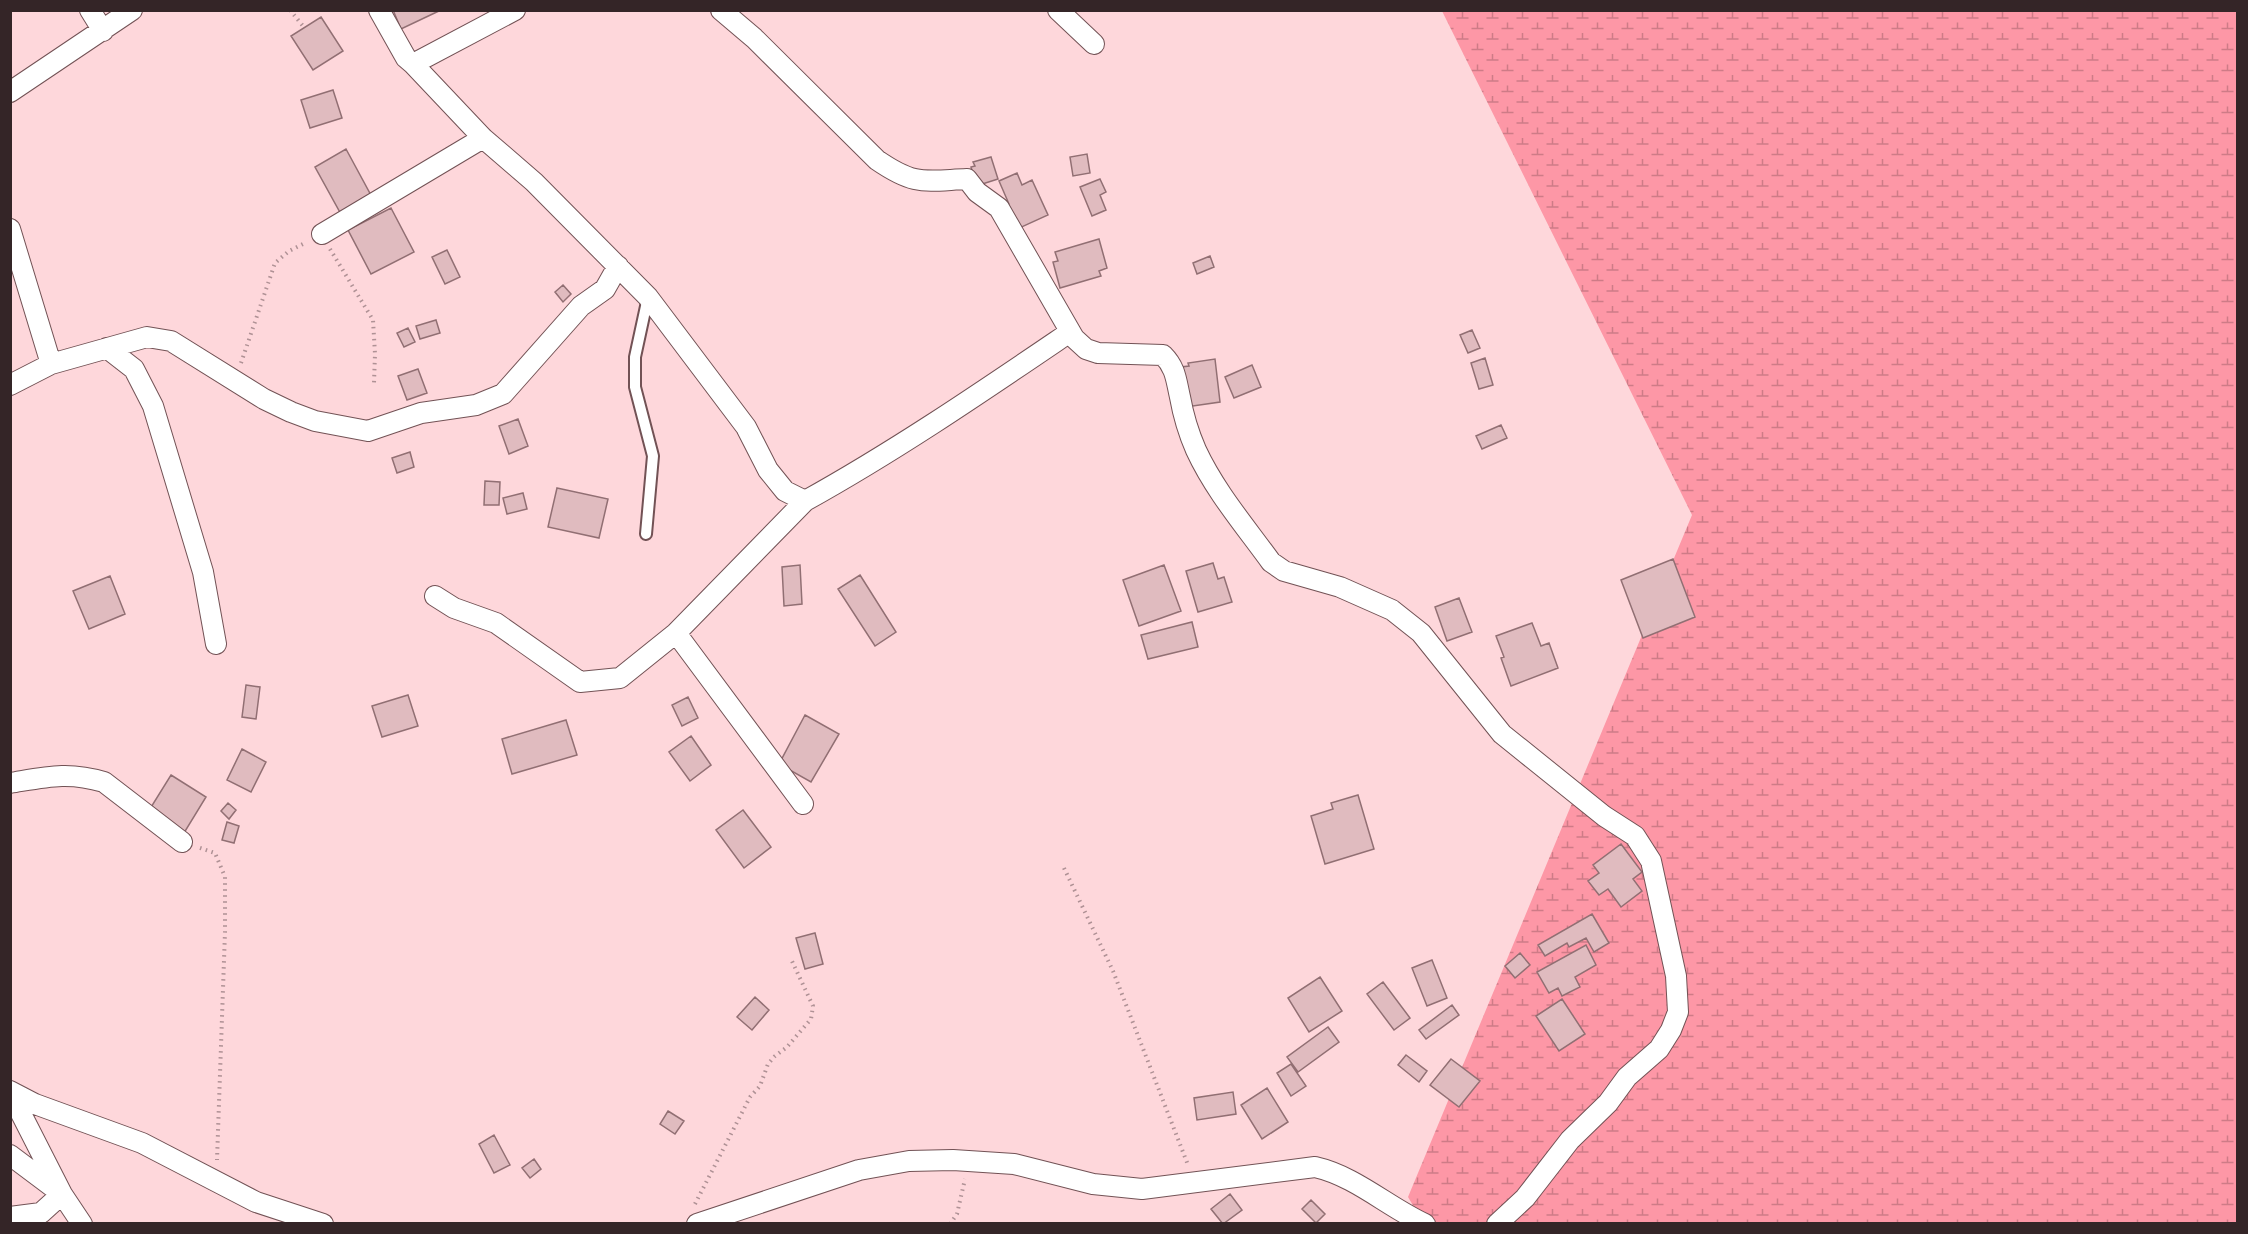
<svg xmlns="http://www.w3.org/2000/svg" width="2248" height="1234" viewBox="0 0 2248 1234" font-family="Quicksand,sans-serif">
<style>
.wetland{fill:url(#wetland-marsh)}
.building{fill:#e0bbbf;stroke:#916f73;stroke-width:1.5}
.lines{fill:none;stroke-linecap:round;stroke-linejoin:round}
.lane-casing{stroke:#725255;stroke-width:14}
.street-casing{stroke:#725255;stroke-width:22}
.path{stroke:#af9195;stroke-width:4;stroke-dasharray:1.5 4.5;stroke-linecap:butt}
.lane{stroke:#fff;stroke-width:10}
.street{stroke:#fff;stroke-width:20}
</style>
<defs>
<pattern id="wetland-marsh" width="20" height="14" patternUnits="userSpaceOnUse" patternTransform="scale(1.5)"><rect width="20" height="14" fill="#fd97a6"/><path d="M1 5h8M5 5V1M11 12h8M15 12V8" fill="none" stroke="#ce7b87"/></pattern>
</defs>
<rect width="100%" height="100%" fill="#fed7db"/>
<path class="wetland" d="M1442,11h795v1212l-813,1 -16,-27 284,-682z"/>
<path class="building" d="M393,10h48l-40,19z
M321,17l22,34 -30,19 -22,-34z
M333,90l9,28 -32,10 -9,-28z
M346,149l27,50 -31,17 -27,-49z
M1087,154l3,19 -17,3 -3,-19z
M991,157l7,22 -22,7 -5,-19 4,-1 -2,-4z
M1017,173l5,12 10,-5 16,35 -33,15 -11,-24 5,-2 -10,-23z
M1100,179l6,13 -6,3 6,15 -14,6 -12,-29z
M391,208l23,44 -43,22 -23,-44z
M1099,239l8,29 -8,3 2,5 -41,12 -7,-26 5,-1 -3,-9z
M447,250l13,27 -15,7 -13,-27z
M1210,256l4,11 -17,7 -4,-11z
M563,285l8,9 -8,8 -8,-10z
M436,320l4,13 -20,6 -4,-13z
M408,328l7,14 -11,5 -7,-14z
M1472,330l8,18 -12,5 -8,-18z
M1485,358l8,27 -14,4 -8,-26z
M1215,359l5,43 -34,5 -5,-40 8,-1 -1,-3z
M1252,365l9,22 -27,11 -9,-21z
M418,369l9,24 -20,7 -9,-24z
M518,419l10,27 -19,8 -10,-28z
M1501,425l6,13 -25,11 -6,-13z
M410,452l4,15 -17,6 -5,-15z
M485,481l15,1 -1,23h-15z
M557,488l51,11 -9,39 -51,-11z
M523,493l4,16 -20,5 -4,-16z
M1673,559l22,58 -52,21 -22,-58z
M1213,563l5,16 6,-2 8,25 -34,10 -12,-41z
M800,565l2,39 -18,2 -2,-39z
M1164,565l17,46 -42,15 -16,-46z
M860,575l36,57 -21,14 -37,-57z
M110,576l15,38 -36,15 -16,-38z
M1459,598l13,34 -25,9 -12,-34z
M1192,622l6,25 -50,12 -7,-24z
M1532,623l9,23 8,-3 9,25 -47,18 -10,-28 3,-1 -8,-21z
M246,685l14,2 -4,32 -14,-2z
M408,695l10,31 -36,11 -10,-31z
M688,697l10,21 -16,8 -10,-21z
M805,715l34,19 -28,48 -32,-18z
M566,720l11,35 -65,19 -10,-35z
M691,736l20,29 -21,16 -21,-29z
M242,749l24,13 -15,30 -24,-12z
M171,775l35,22 -22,36 -36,-21z
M1358,795l16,54 -49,15 -14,-48 22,-7 -2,-6z
M228,803l8,7 -7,9 -8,-8z
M743,810l28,37 -27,21 -28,-38z
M227,822l12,4 -5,17 -12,-3z
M1621,844l21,28 -9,7 9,12 -21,16 -13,-18 -9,6 -11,-14 11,-8 -6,-8z
M1592,914l17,29 -15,9 -8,-14 -17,9 -2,-4 -22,13 -7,-11z
M815,933l8,31 -18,5 -9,-31z
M1586,945l10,20 -21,12 5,10 -18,9 -4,-8 -9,5 -12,-21z
M1520,953l10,12 -15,13 -10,-12z
M1432,960l15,38 -20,8 -15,-38z
M1320,977l22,34 -33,21 -21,-34z
M1383,982l27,36 -16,12 -27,-36z
M755,997l14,13 -17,20 -15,-13z
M1562,999l23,35 -26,17 -23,-35z
M1452,1005l7,10 -33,24 -7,-9z
M1328,1027l11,15 -41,30 -11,-15z
M1406,1055l21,16 -8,11 -21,-17z
M1451,1059l29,22 -21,26 -29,-22z
M1291,1064l15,22 -15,10 -14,-23z
M1267,1088l21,34 -26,17 -21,-34z
M1233,1092l3,22 -39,6 -3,-22z
M668,1111l16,10 -9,13 -15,-10z
M494,1135l16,30 -16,8 -15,-29z
M534,1159l7,10 -11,9 -8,-10z
M1230,1194l12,16 -19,14 -12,-15z
M1311,1200l14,14 -9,9 -14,-14z"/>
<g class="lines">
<defs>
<path id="lane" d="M646,534l7,-78 -18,-69v-30l13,-60"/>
<path id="street" d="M90,10l13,21
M379,10l27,48 7,6 102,-54
M721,10l33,28 123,122c38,26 46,21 90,19l10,13 22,16 75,130 12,11 12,4 65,2c13,13 13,25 17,42 3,17 9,37 16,53 19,41 49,76 75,112l13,9 56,16 52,23 29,23 81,101 102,82 31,20 16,25 25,115 2,36 -7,18 -12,19 -32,28 -19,26 -38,37 -45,58 -28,26
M1058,10l36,34
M413,64l70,74 51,44 114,115 98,130 22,43 17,21 20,10c92,-51 178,-110 265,-169
M10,92l122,-82
M10,229l41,135
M322,234l161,-96
M107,348l27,21 19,37 50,166 13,72
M10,385l41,-21 96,-27 24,4 93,58 27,13 24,9 53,10 53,-18 55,-8 27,-11 78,-88 24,-17 13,-23
M435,596l19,12 42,15 84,59 40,-4 56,-45 129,-132
M676,633l127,171
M10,783c36,-6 58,-12 94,-1l78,60
M10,1091l25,13 107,39 114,59 67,22
M10,1092l52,102 20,30
M10,1155l52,39 -21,19 -31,4
M697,1224l162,-54 50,-9 44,-1 61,4 79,20 49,5 173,-22c40,9 73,40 110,57"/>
</defs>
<use href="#lane" class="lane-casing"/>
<use href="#street" class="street-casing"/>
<path class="path" d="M290,10l13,16
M330,249l43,71 2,34 -1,29
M241,363l34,-100 14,-12 16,-8
M200,848l15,5 10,24v55l-8,228
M1064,868l49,103 75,194
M695,1204l55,-107 10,-11 8,-22 7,-8 12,-9 24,-28 2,-13 -22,-47
M950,1224l7,-10 8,-35"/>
<use href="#lane" class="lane"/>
<use href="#street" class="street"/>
</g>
<rect width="2248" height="1234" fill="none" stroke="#342527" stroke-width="24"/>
</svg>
